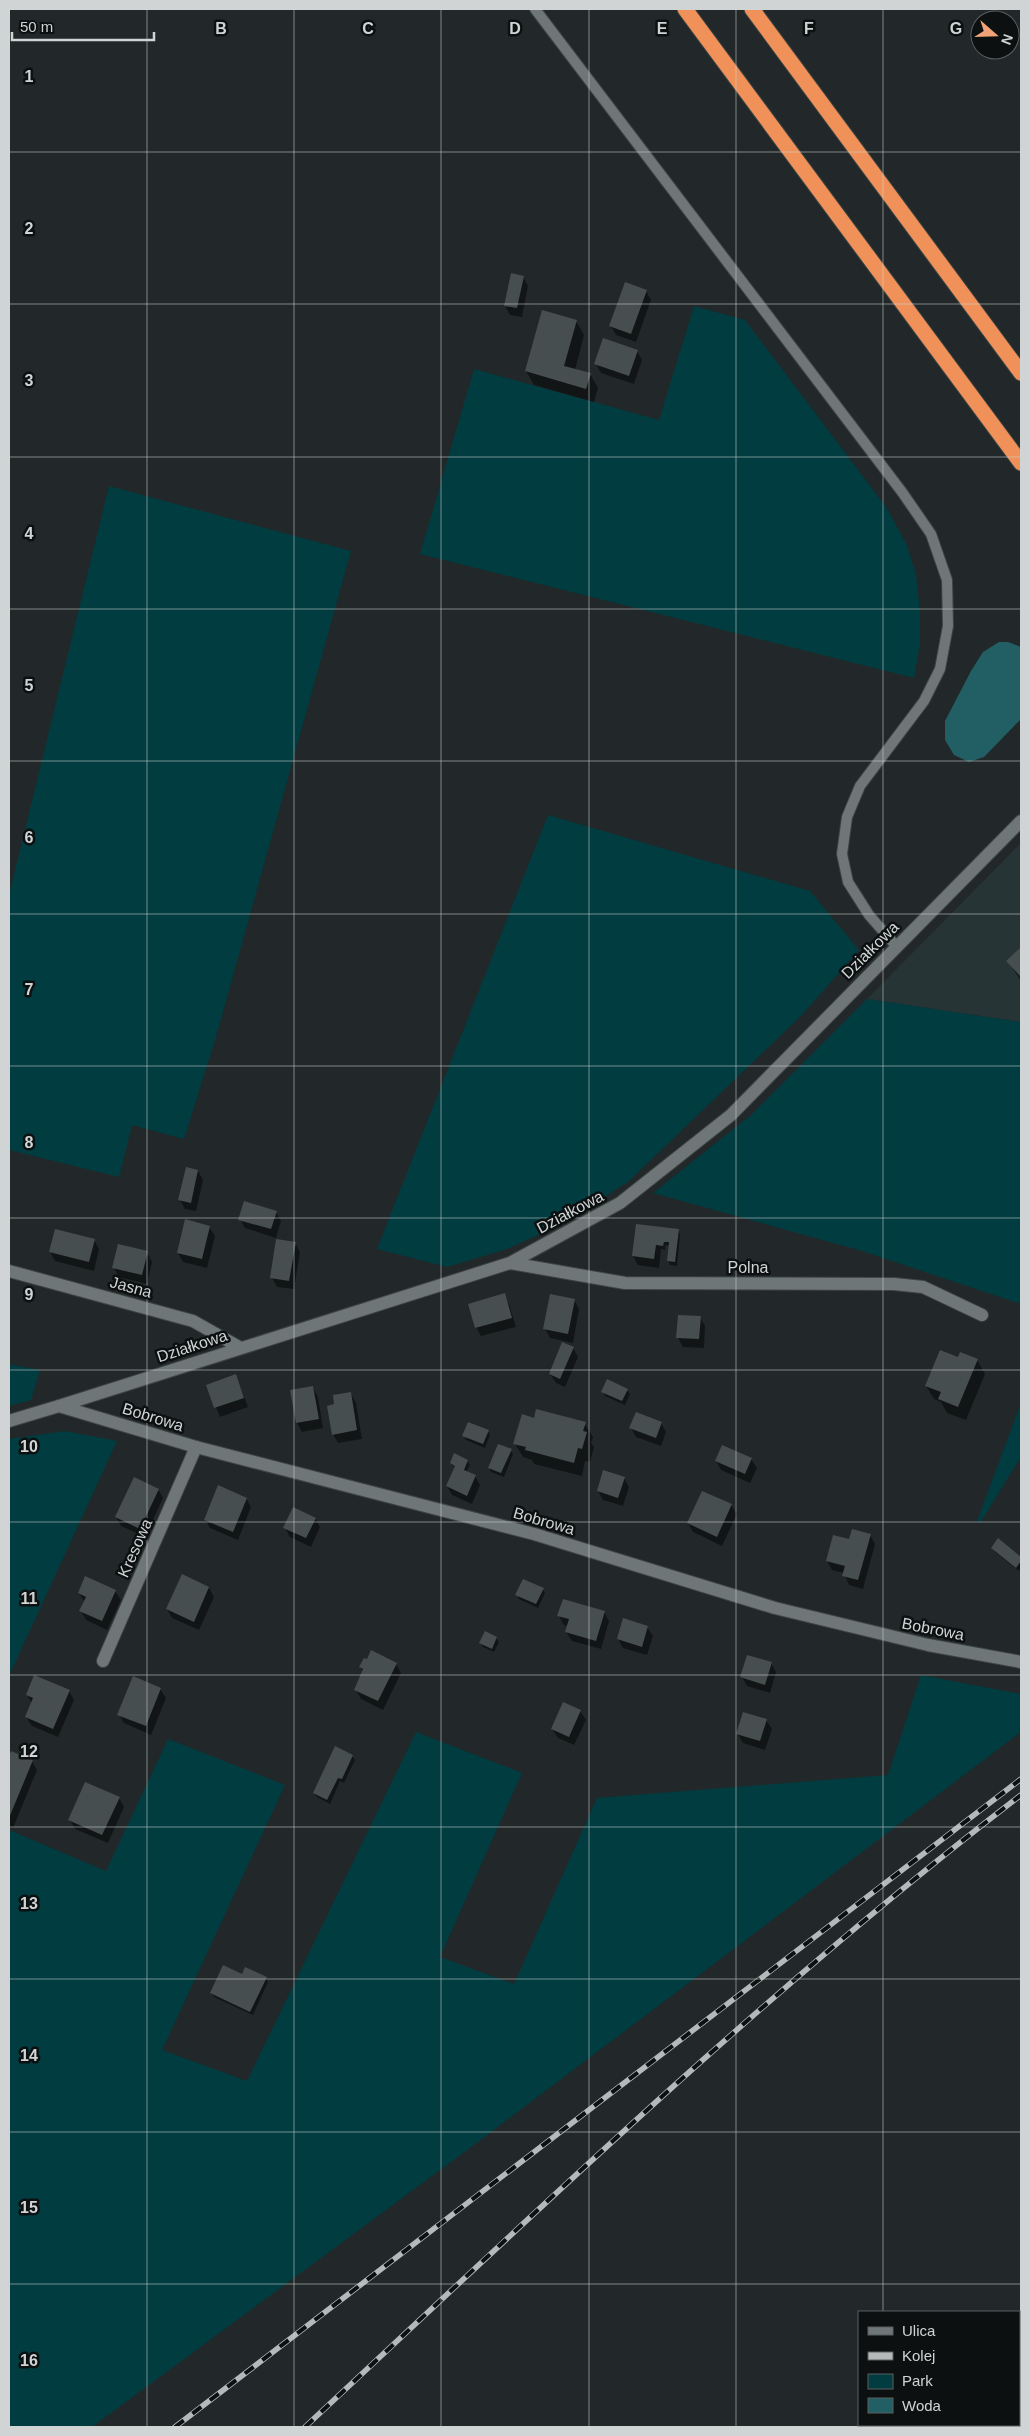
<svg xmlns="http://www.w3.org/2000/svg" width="1030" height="2436" viewBox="0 0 1030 2436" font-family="Arial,sans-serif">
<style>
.built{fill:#263435}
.green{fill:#003c40}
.water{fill:#215f64}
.shadow{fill:#0007}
.building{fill:#474e4f}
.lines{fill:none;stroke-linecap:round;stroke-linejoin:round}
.lane-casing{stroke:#3e4444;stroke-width:12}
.street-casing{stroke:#3e4444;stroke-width:14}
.secondary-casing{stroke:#3e4444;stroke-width:14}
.highway-casing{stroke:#3e4444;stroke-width:17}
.lane{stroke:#6e7677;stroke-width:10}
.street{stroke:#6e7677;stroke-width:12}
.secondary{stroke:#6e7677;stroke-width:12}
.highway{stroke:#f09159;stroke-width:15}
.rail-casing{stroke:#b5b9b9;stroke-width:5.5}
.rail{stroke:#0d1011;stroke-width:4;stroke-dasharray:11;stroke-linecap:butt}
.grid{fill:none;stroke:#d0d4d4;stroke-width:1;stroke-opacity:0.55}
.labels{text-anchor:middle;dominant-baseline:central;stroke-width:5;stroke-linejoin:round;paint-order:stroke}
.street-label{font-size:16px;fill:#d0d4d4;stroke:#0d1011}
.grid-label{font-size:16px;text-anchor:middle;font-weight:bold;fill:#d0d4d4;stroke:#0d1011;stroke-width:5;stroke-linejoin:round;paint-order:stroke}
</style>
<rect width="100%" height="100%" fill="#222829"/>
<path class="built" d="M1021,843v179l-154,-23z"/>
<path class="green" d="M694,306l51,14 141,187 20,36 10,32 4,38v31l-6,34 -494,-124 54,-185 185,51z
M109,486l242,65 -135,486 -32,102 -52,-14 -13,52 -110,-27v-255z
M548,815l262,76 49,59 -57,65 -173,166 -64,42 -58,26 -60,18 -70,-18z
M867,999l154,23v282l-159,-53 -209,-58 98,-78z
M9,1364l31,6 -9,30 -22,6z
M1021,1403v54l-41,66 -3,-2z
M65,1431l52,10 -108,235v-237z
M921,1675l100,19v38l-547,413 -382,282h-83v-597l97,41 62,-132 117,46 -123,265 85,31 169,-349 106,41 -82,184 74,27 83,-186 291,-23z"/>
<path class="water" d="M999,642h9l13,5v72l-37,38 -15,5 -15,-7 -9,-15v-19l26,-50 12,-19z"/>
<path class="shadow" d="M523,277l5,9 -6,31 -12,-2 -5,-9z
M646,291l5,9 -15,42 -20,-7 -5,-9z
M576,321l8,14 -9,35 15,4 8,14 -4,14 -60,-17 -8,-14z
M637,351l5,9 -8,24 -33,-11 -5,-9z
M1021,949v32l-13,-20z
M198,1171l5,9 -7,31 -11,-2 -5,-9z
M276,1212l5,9 -5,17 -31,-10 -5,-9z
M209,1227l6,9 -8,32 -24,-6 -5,-9z
M678,1230l2,4 -3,32 -7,-1 -2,-4 2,-15 -5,-1v5l-4,-1 -2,19 -21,-3 -5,-9z
M94,1240l5,9 -5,22 -39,-10 -5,-9z
M295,1243l5,9 -6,37 -17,-2 -5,-9z
M147,1253l5,9 -5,22 -28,-7 -5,-9z
M504,1295l5,9 7,23 -35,9 -5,-9z
M574,1300l5,9 -6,34 -23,-5 -5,-9z
M700,1317l5,9 -1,22 -21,-1 -5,-9z
M573,1348l5,9 -13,30 -9,-4 -6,-9z
M959,1359l18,1 8,14 -19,46 -19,-7 -6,-11 -7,-3 -8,-13z
M236,1376l12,31 -28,10 -13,-31z
M313,1388l5,9 5,31 -21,4 -5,-9z
M627,1390l3,4 -5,11 -20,-9 -2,-4z
M351,1394l5,9 6,36 -24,4 -5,-9z
M535,1419l50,5 8,13 -2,6 3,4 -4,15 -5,-1 -3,15 -48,-12 -2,-4 -9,-3 -8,-13z
M661,1423l5,9 -5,14 -25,-9 -5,-9z
M488,1431l2,4 -5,13 -19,-8 -2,-4z
M511,1450l2,4 -9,23 -13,-5 -2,-5z
M751,1459l6,9 -7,15 -29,-13 -5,-9z
M467,1461l3,4 -4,7 9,4 5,9 -8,19 -20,-9 -5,-9 9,-18 -3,-2 4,-1 -4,-2v3l-2,-3z
M624,1478l5,9 -6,19 -20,-6 -5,-9z
M158,1489l5,9 -18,39 -24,-11 -5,-9z
M702,1492l29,13 6,9 -15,32 -29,-14 -5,-9z
M246,1498l5,9 -13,33 -28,-12 -5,-9z
M315,1518l5,9 -9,20 -21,-10 -5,-9z
M870,1535l5,9 -12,45 -14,-4 -5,-12 -12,-3 -5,-9 23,-21z
M998,1540l23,18v9l-2,4 -24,-19 -3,-4z
M209,1588l5,9 -15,33 -27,-12 -5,-9z
M543,1589l2,4 -7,15 -19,-9 -2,-5z
M115,1591l6,9 -14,30 -21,-10 -5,-9 4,-8 -6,-10z
M604,1612l5,9 -8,28 -29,-8 -6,-9 2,-6 -4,-1 -5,-9z
M647,1627l6,9 -6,19 -24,-7 -5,-9z
M496,1638l3,4 -5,10 -11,-5 -2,-4z
M771,1663l5,9 -6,21 -23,-7 -5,-9z
M396,1664l5,9 -18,37 -22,-11 -5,-9 7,-18 -3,-5z
M160,1689l6,9 -15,37 -27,-12 -5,-9z
M69,1691l5,9 -16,37 -26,-11 -6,-9 6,-14 -5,-8z
M580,1711l6,9 -12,25 -16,-7 -6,-9z
M766,1720l6,9 -7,21 -22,-7 -5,-9z
M11,1752l21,9 5,9 -24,58 -4,-2v-67z
M352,1756l3,4 -11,23 -4,-2 -10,23 -13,-7 -3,-4z
M119,1798l5,9 -16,36 -33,-14 -5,-9z
M242,1976l24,2 2,4 -15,33 -39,-18 -3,-4z"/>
<path class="building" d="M511,273l13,3 -7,32 -13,-2z
M625,282l22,8 -16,44 -22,-8z
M542,310l35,10 -13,46 27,7 -5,16 -61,-18z
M603,338l35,12 -9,26 -35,-12z
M1021,947v30l-15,-16z
M186,1167l12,3 -7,33 -13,-3z
M244,1201l33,10 -6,18 -33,-9z
M185,1219l25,7 -8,33 -25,-6z
M636,1224l43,5 -4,33 -8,-1 2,-19h-5l-1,4 -7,-1 -2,14 -22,-3z
M55,1229l40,10 -6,23 -40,-10z
M276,1239l20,3 -7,39 -19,-3z
M118,1244l30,7 -6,24 -30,-7z
M505,1293l7,25 -37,10 -7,-24z
M550,1294l25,5 -7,35 -25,-5z
M678,1315l23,1 -2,23 -23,-1z
M562,1342l12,5 -14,32 -11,-5z
M940,1350l18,7 2,-5 18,7 -20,48 -20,-8 3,-7 -16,-6z
M236,1374l8,24 -30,10 -8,-23z
M607,1379l21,10 -6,12 -21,-9z
M313,1386l6,33 -23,4 -6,-33z
M351,1392l6,38 -25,5 -5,-29 7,-2 -1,-9z
M536,1409l50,13 -3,9 4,1 -5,17 -4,-1 -4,15 -49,-13 1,-3 -13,-3 9,-30 12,4z
M636,1412l26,10 -6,16 -27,-10z
M468,1422l21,8 -6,14 -21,-8z
M498,1444l14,5 -11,24 -13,-5z
M722,1445l30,13 -7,16 -30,-13z
M454,1453l14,7 -4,10 12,5 -9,21 -21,-10 9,-20 -5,-3z
M603,1470l22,7 -7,21 -21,-7z
M134,1477l25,12 -19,40 -25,-12z
M218,1485l29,13 -14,34 -29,-12z
M702,1491l30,13 -15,33 -30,-14z
M293,1507l23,11 -10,20 -23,-10z
M852,1529l19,5 -13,46 -16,-4 3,-10 -19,-5 7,-26 16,4z
M998,1538l23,19v4l-5,7 -25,-20z
M182,1574l27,13 -15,35 -28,-13z
M85,1576l31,14 -14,31 -23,-10 7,-14 -8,-4z
M523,1579l21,9 -8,16 -21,-9z
M563,1599l42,12 -9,30 -31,-9 4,-13 -12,-3z
M623,1618l25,8 -6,21 -25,-8z
M485,1631l12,6 -5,12 -13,-6z
M371,1650l26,13 -19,38 -24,-11 9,-21 -4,-2 5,-9 3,1z
M747,1655l25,7 -7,23 -25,-8z
M34,1675l36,15 -17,39 -28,-12 8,-19 -7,-3z
M133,1676l28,12 -15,38 -29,-11z
M563,1702l18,8 -12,27 -18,-8z
M743,1712l24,7 -7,22 -24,-7z
M335,1746l18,9 -11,24 -4,-1 -11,22 -14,-7z
M11,1751l22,9 -24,58v-62z
M85,1782l35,15 -18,38 -34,-15z
M223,1965l19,9 3,-7 22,10 -17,35 -40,-19z"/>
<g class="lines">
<defs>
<path id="lane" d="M535,9l367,483 29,42 16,46 1,46 -8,43 -16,32 -64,85 -13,31 -5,37 6,28 21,33 27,31"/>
<path id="street" d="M510,1263l115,20 269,1 29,3 59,28
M9,1271l184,50 46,26
M59,1406l451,-143 110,-60 111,-88 290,-294
M103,1661l93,-214"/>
<path id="secondary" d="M9,1421l50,-15 137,41 338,87 241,74 153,37 93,17"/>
<path id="highway" d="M685,9l336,454
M752,9l269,364"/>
</defs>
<use href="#lane" class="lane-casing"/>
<use href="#street" class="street-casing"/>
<use href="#secondary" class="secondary-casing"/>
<use href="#highway" class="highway-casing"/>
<use href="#lane" class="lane"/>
<use href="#street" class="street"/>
<use href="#secondary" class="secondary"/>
<use href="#highway" class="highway"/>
<defs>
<path id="rail" d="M175,2427l846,-648
M305,2427c233,-217 463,-438 716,-632"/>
</defs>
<use href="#rail" class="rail-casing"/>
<use href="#rail" class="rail"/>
</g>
<path class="grid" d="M147,9v2418M294,9v2418M441,9v2418M589,9v2418M736,9v2418M883,9v2303M9,152h1012M9,304h1012M9,457h1012M9,609h1012M9,761h1012M9,914h1012M9,1066h1012M9,1218h1012M9,1370h1012M9,1522h1012M9,1675h1012M9,1827h1012M9,1979h1012M9,2132h1012M9,2284h1012M883,2425v2"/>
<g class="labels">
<g class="street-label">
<text transform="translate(870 950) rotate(-45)">Działkowa</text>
<text transform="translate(570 1212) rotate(-28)">Działkowa</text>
<text x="748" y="1267">Polna</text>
<text transform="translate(131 1287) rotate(15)">Jasna</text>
<text transform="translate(192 1346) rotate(-18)">Działkowa</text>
<text transform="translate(153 1417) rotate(17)">Bobrowa</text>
<text transform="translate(544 1521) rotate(16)">Bobrowa</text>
<text transform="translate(135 1548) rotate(-66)">Kresowa</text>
<text transform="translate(933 1629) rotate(11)">Bobrowa</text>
</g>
</g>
<g class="grid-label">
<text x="221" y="34">B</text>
<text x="368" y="34">C</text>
<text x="515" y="34">D</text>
<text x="662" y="34">E</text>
<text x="809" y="34">F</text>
<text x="956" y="34">G</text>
<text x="29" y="82">1</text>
<text x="29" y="234">2</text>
<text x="29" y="386">3</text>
<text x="29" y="539">4</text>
<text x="29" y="691">5</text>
<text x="29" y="843">6</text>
<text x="29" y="995">7</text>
<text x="29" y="1148">8</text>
<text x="29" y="1300">9</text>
<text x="29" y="1452">10</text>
<text x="29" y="1604">11</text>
<text x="29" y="1757">12</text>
<text x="29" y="1909">13</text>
<text x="29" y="2061">14</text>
<text x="29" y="2213">15</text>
<text x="29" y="2366">16</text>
</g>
<rect width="1030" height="2436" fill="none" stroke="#d0d4d4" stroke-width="20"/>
<rect x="858" y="2311" width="162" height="115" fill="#0d1011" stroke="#5b5e5f"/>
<rect x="868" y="2327" width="25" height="8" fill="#6e7677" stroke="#5b5e5f"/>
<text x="902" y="2336" font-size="15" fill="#d0d4d4">Ulica</text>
<rect x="868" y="2352" width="25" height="8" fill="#b5b9b9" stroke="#5b5e5f"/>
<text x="902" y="2361" font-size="15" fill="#d0d4d4">Kolej</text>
<rect x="868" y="2374" width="25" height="15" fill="#003c40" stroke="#5b5e5f"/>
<text x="902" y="2386" font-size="15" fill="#d0d4d4">Park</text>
<rect x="868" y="2398" width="25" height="15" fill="#215f64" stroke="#5b5e5f"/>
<text x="902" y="2411" font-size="15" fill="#d0d4d4">Woda</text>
<g transform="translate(995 35) rotate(110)"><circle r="24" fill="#0d1011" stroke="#5b5e5f"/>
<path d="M0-4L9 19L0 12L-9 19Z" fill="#efa377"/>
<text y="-8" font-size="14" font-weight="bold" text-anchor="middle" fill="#d0d4d4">N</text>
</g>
<path d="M12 32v8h142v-8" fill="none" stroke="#d0d4d4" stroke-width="2.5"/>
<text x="20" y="32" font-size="15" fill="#d0d4d4" stroke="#0d1011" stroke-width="4" paint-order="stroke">50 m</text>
</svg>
